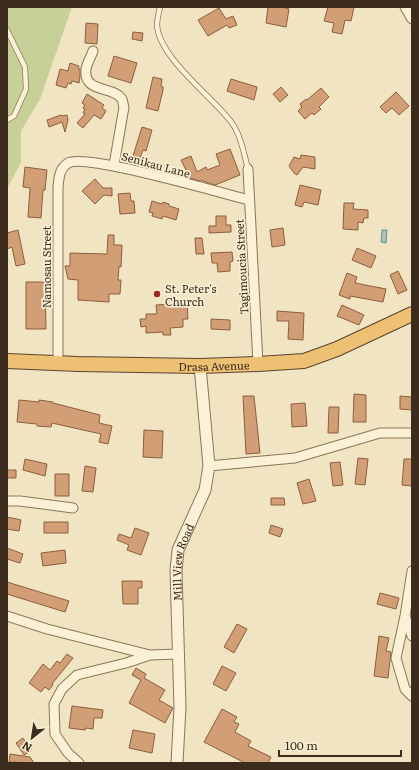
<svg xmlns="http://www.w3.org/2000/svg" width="419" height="770" viewBox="0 0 419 770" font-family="Literata,serif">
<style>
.green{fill:#c7d096}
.water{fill:#a5c3bb;stroke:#6b9289}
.building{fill:#d19e76;stroke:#8d5e3d}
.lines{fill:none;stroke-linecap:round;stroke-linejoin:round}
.service-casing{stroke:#8c7558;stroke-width:6}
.minor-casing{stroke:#8c7558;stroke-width:11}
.tertiary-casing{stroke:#8c7558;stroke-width:13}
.trunk-casing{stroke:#59432d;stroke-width:16}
.service{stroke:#fbf1d6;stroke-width:4.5}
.minor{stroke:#fbf1d6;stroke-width:9}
.tertiary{stroke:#fbf1d6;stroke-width:11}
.trunk{stroke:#eec073;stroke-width:14}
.poi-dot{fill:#9f2625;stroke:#f8eed3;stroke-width:1.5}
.labels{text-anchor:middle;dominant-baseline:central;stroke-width:3.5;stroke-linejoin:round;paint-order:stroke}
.street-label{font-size:11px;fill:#3b2c1d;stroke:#f8eed3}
.poi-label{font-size:11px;fill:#3b2c1d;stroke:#f8eed3;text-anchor:start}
</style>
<rect width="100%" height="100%" fill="#f1e4c2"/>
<path class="green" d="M7,7h65l-32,92 -19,32v31l-14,27z"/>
<path class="water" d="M382,230h5l-1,13 -5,-1z"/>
<path class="building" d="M268,7h15l6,2 -3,18 -20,-4z
M328,7h26l-3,14 -6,-1 -3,14 -10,-2 2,-9 -10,-2z
M219,8l7,11 7,-3 4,9 -8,3 -2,-3 -19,11 -10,-16z
M86,23l12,1 -1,20 -12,-1z
M133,32l10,1 -1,8 -10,-2z
M114,56l23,7 -6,20 -23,-7z
M70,63l9,3 -1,2 2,1v8l-1,6 -7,-2 -1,3 -3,-1 -2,5 -10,-3 4,-16 8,2z
M153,77l9,2 -1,7 2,1v3l-5,21 -12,-3z
M231,79l26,8 -3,13 -27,-9z
M281,87l7,8 -8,7 -7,-8z
M321,88l8,9 -10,10 2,2 -7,6 -2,-2 -7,6 -7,-8 4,-4 -2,-3 6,-5 1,1z
M396,92l13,14 -10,9 -7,-7 -6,5 -6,-6z
M87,94l17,11 -2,3 4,3 -5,8 -7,-4 -11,13 -6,-5 8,-9 -2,-1 2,-4 -2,-1 2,-3 -3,-2z
M61,115l1,1 5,-1 1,5 -3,12 -3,-10 -13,5 -2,-7z
M142,127l10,3 -6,21 -3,-1 -3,8 -7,-2z
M230,149l10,26 -25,10 -12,-4 -1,-1 -2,1 -10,-3 -9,-18 10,-4 6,16 9,-5 1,3 13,-5 -4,-11z
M301,155l14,2v12l-12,-2 -6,8 -3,-2 -5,-7 5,-9 6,2z
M25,167l22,3 -2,20h-2l-2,28 -13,-1 2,-29 -7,-1z
M95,179l8,9h9v8l-8,-1 -9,9 -13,-13z
M300,185l21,5 -3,15 -14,-3 -2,5 -7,-2z
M130,193l1,8h3l1,12 -15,1 -2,-20z
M152,201l10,3 1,-2 6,2v2l10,3 -3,11 -13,-4 -1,3 -10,-3 1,-3 -4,-1z
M344,203h10l-1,6 15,1v8h-4l-1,5 -5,-1v8l-15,-1z
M216,216h10v9h5v7l-22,1v-7h7z
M283,228l2,17 -13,2 -2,-17z
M18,230l7,34 -9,2 -4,-19 -5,2v-16z
M108,235h6v10h8l-1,22 -2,-1 -1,14h3l-1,14h-11v8l-31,-2v-20l-10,-1 -3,-13h5v-13l37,1z
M195,238h7l2,16h-8z
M357,248l19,8 -5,12 -19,-8z
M232,252l1,9 -3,1v9l-12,1 -1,-9h-5l-1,-10z
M398,271l9,19 -9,4 -8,-19z
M347,273l10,4 -2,6 31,6 -3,13 -33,-6v3l-11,-4z
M26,282h19l1,47h-20z
M187,303l1,16h-5v8l-13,1 1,7h-8v-3l-17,1v-7l-5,1 -1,-8h6v-5h11l-1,-9z
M342,305l22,10 -5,10 -22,-9z
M277,311l27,2 -1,27 -15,-1 1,-18h-12z
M211,319l19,1v10l-19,-1z
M354,394l12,1v27h-13z
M243,396h11l6,57 -14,1z
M400,396l12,1v13l-12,-1z
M19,400l20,2v-2l14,2v1l47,12 -1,8 13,3 -4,18 -9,-2 2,-8 -49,-11 -1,4 -14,-1v-2l-20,-2z
M305,403l2,23 -15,1 -1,-23z
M329,407h10l-1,26h-10z
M144,430l19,1 -1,27 -19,-1z
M358,458l10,1 -3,26 -10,-1z
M25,459l22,5 -2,12 -22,-6z
M404,459h8v27l-10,-1z
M340,462l3,23 -10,1 -3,-23z
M85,466l11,2 -3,24 -11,-1z
M7,470h9v8h-9z
M55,474h14v22h-14z
M309,479l7,22 -13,3 -6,-21z
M271,498h13l1,7h-14z
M7,517l14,3 -2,11 -12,-2z
M44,522h24v11h-24z
M271,525l12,4 -3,8 -11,-4z
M135,528l14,5 -8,22 -14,-5 2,-5 -12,-5 2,-6 12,4z
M7,548l16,6 -3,9 -13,-4z
M65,550l1,13 -23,3 -2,-13z
M122,581h20v7h-4v16h-15z
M7,582l62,19 -4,11 -58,-18z
M380,593l19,5 -3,11 -19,-5z
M237,624l10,5 -13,24 -10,-6z
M379,636l10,2 -3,13 5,1 -3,26 -14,-2z
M67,654l6,4 -21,26 1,1 -4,5 -4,-3 -4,5 -12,-9 14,-19 7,6 7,-9 3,2z
M222,666l14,7 -10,18 -13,-7z
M136,668l10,6 -2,4 21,12 -6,10 14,8 -8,15 -36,-20 12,-23 -9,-5z
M72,706l31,4 -1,8h-8l-1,11 -7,-1 -1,2 -16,-2z
M222,709l15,8 -3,5 5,2 -4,8 16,9 -3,5 23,11 -3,6h-23l-41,-21z
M133,730l22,4 -3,19 -23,-5z
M23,738l8,13 -7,4 -8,-12z
M10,754l20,3 4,6 -25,-1z"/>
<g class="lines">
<defs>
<path id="service" d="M160,7c-1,5 -3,13 -3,18 2,33 56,72 75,98 9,13 12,31 16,46
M7,30l18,37 1,22 -12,27 -7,4"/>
<path id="minor" d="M405,7l7,12
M93,51c-2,6 -6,12 -7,18 -3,24 26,17 35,29 2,2 2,7 3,9l-10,58
M248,169l10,195
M58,363v-176c1,-9 1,-18 10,-24 18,-10 153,30 181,37
M209,466l86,-8 85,-25h32
M7,501h13l53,7
M412,571l-7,45 7,20
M7,616l40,13 103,26 28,-1
M405,616l-9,42 9,31 7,7
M79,763l-11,-10 -13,-19 -1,-30 8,-15 15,-14 49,-12 24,-8"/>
<g id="tertiary">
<path id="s1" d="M177,763l3,-56 -4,-136 2,-21 27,-60 4,-24 -9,-100"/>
</g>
<g id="trunk">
<path id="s2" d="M7,361l71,3 122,2 58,-2 46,-3 33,-12 75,-35"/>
</g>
</defs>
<use href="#service" class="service-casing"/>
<use href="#minor" class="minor-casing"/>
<use href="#tertiary" class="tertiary-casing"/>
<use href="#trunk" class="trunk-casing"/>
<use href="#service" class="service"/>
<use href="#minor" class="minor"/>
<use href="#tertiary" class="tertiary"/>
<use href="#trunk" class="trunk"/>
</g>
<circle class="poi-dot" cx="157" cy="294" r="4"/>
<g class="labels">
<g class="street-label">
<text transform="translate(156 164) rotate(15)">Senikau Lane</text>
<text transform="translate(46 267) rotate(-90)">Namosau Street</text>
<text transform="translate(241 267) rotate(-93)">Tagimoucia Street</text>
<text stroke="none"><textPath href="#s2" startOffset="207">Drasa Avenue</textPath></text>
<text stroke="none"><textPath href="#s1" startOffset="202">Mill View Road</textPath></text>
</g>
<g class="poi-label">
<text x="165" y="288">St. Peter's<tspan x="165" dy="13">Church</tspan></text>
</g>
</g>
<rect width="419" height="770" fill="none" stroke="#3b2c1d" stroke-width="16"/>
<g transform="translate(32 738) rotate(210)" stroke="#f8eed3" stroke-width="3" paint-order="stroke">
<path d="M0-3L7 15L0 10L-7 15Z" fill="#3b2c1d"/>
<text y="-6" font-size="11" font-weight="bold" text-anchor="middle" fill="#3b2c1d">N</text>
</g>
<path d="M279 750v6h122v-6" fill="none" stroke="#3b2c1d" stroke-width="2"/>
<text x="285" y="750" font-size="12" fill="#3b2c1d" stroke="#f8eed3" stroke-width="3" paint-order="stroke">100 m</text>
</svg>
